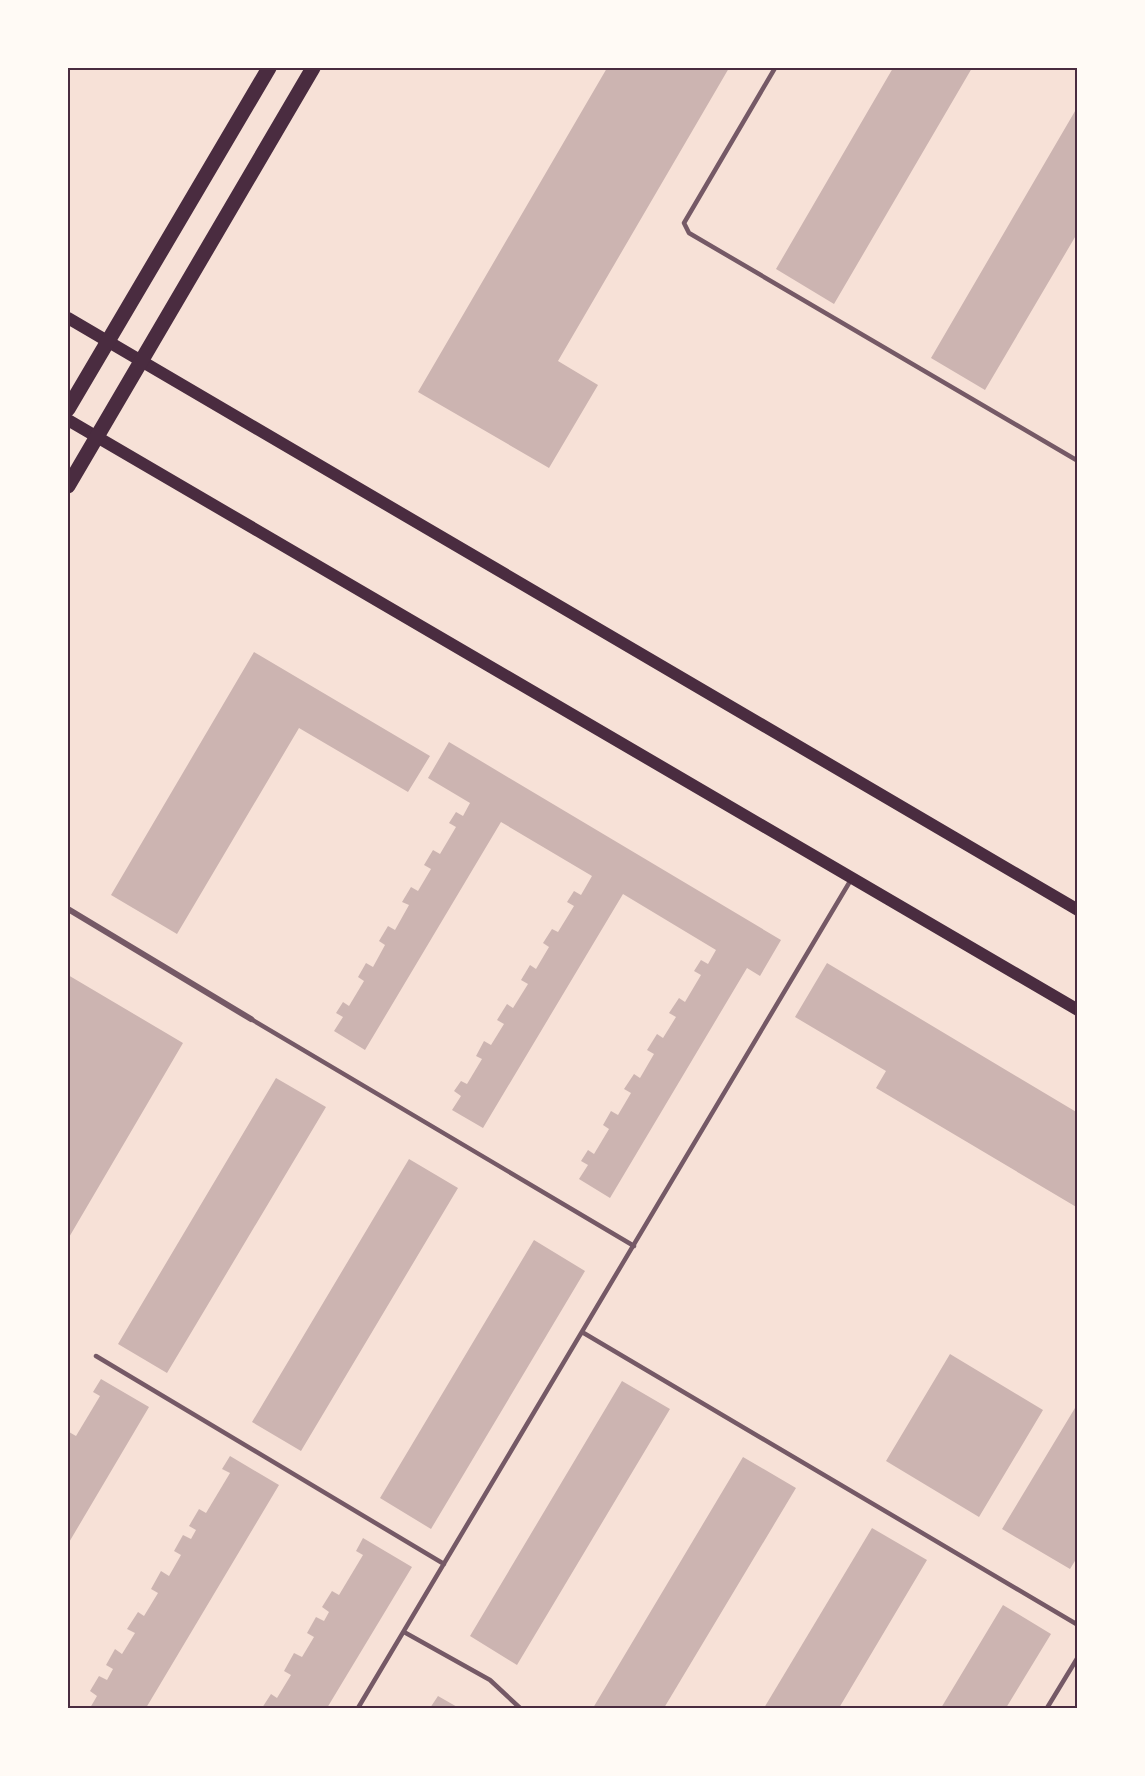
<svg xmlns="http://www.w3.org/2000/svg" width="1145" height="1776" viewBox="0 0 1145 1776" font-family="Karla,sans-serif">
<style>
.building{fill:#ccb4b1}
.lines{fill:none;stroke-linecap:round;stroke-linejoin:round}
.service{stroke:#755966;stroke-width:4.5}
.minor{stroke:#755966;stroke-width:6}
.secondary{stroke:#4a2c40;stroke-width:12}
.primary{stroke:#4a2c40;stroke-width:15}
.neatline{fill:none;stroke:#4a2c40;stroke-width:2}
</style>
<rect width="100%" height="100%" fill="#f7e1d7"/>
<path class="building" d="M607,68h122l-171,293 40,24 -49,83 -131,-76z
M893,68h79l-138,236 -58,-35z
M1078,106v126l-93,158 -54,-32z
M254,652l176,104 -22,36 -109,-64 -122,206 -66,-39z
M449,742l332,198 -21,36 -13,-8 -137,230 -31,-19 9,-14 -7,-4 7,-11 6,4 15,-25 -6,-4 8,-14 7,4 13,-22 -7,-4 10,-15 6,4 14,-24 -7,-4 10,-16 6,4 13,-21 -7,-4 10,-15 6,4 16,-27 -7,-4 7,-11 7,4 8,-14 -93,-56 -140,234 -31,-18 9,-14 -7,-5 7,-10 6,3 15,-25 -6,-3 8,-15 7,4 13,-21 -7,-4 10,-16 6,4 15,-24 -7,-4 9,-15 6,4 13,-22 -6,-4 9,-14 6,3 16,-26 -7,-4 7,-11 7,4 11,-19 -91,-54 -136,228 -31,-19 9,-14 -7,-4 7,-11 6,4 15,-25 -6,-4 8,-14 7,4 12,-22 -6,-4 9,-15 7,4 14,-25 -7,-3 9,-15 7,4 13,-22 -7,-4 9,-15 7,4 16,-27 -7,-4 7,-11 7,4 7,-13 -42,-25z
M827,963l251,150v95l-202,-120 10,-17 -91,-54z
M68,975l115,68 -115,196z
M276,1078l50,29 -159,266 -49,-29z
M409,1159l49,29 -157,263 -49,-29z
M534,1240l51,31 -154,258 -51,-31z
M950,1354l93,56 -64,107 -93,-56z
M101,1379l48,28 -81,137v-110l1,-2 7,4 24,-40 -7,-4z
M622,1381l48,28 -153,256 -47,-29z
M1078,1403v153l-8,13 -68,-40z
M230,1456l49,29 -133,223h-56l7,-12 -7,-5 9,-15 8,4 6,-11 -7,-4 9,-16 7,5 13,-21 -8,-4 11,-17 6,4 14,-23 -7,-4 10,-18 8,5 12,-21 -7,-4 9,-16 8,4 5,-9 -7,-4 10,-17 7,4 24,-40 -8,-4z
M743,1457l53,31 -132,220h-71z
M872,1528l55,32 -88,148h-75z
M363,1538l49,29 -85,141h-65l9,-14 6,4 14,-23 -7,-4 10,-18 8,4 12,-20 -7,-4 9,-16 8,4 5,-9 -7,-5 10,-16 7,4 24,-40 -7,-4z
M1003,1605l48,29 -45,74h-65z
M438,1696l21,12h-29z"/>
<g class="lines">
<path class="service" d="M775,68l-91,155 5,10 389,228
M251,1019l383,227
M582,1332l496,293
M96,1356l348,208
M404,1632l86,48 30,28
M358,1708l494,-830
M1047,1708l31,-51"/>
<path class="minor" d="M68,909l183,110"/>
<path class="secondary" d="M68,318l1010,592
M68,420l1010,590"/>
<path class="primary" d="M68,409l201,-341
M68,486l245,-418"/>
</g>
<rect width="1145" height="1776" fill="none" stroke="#fffaf5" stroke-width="138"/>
<rect x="69" y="69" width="1007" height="1638" class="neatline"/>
</svg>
